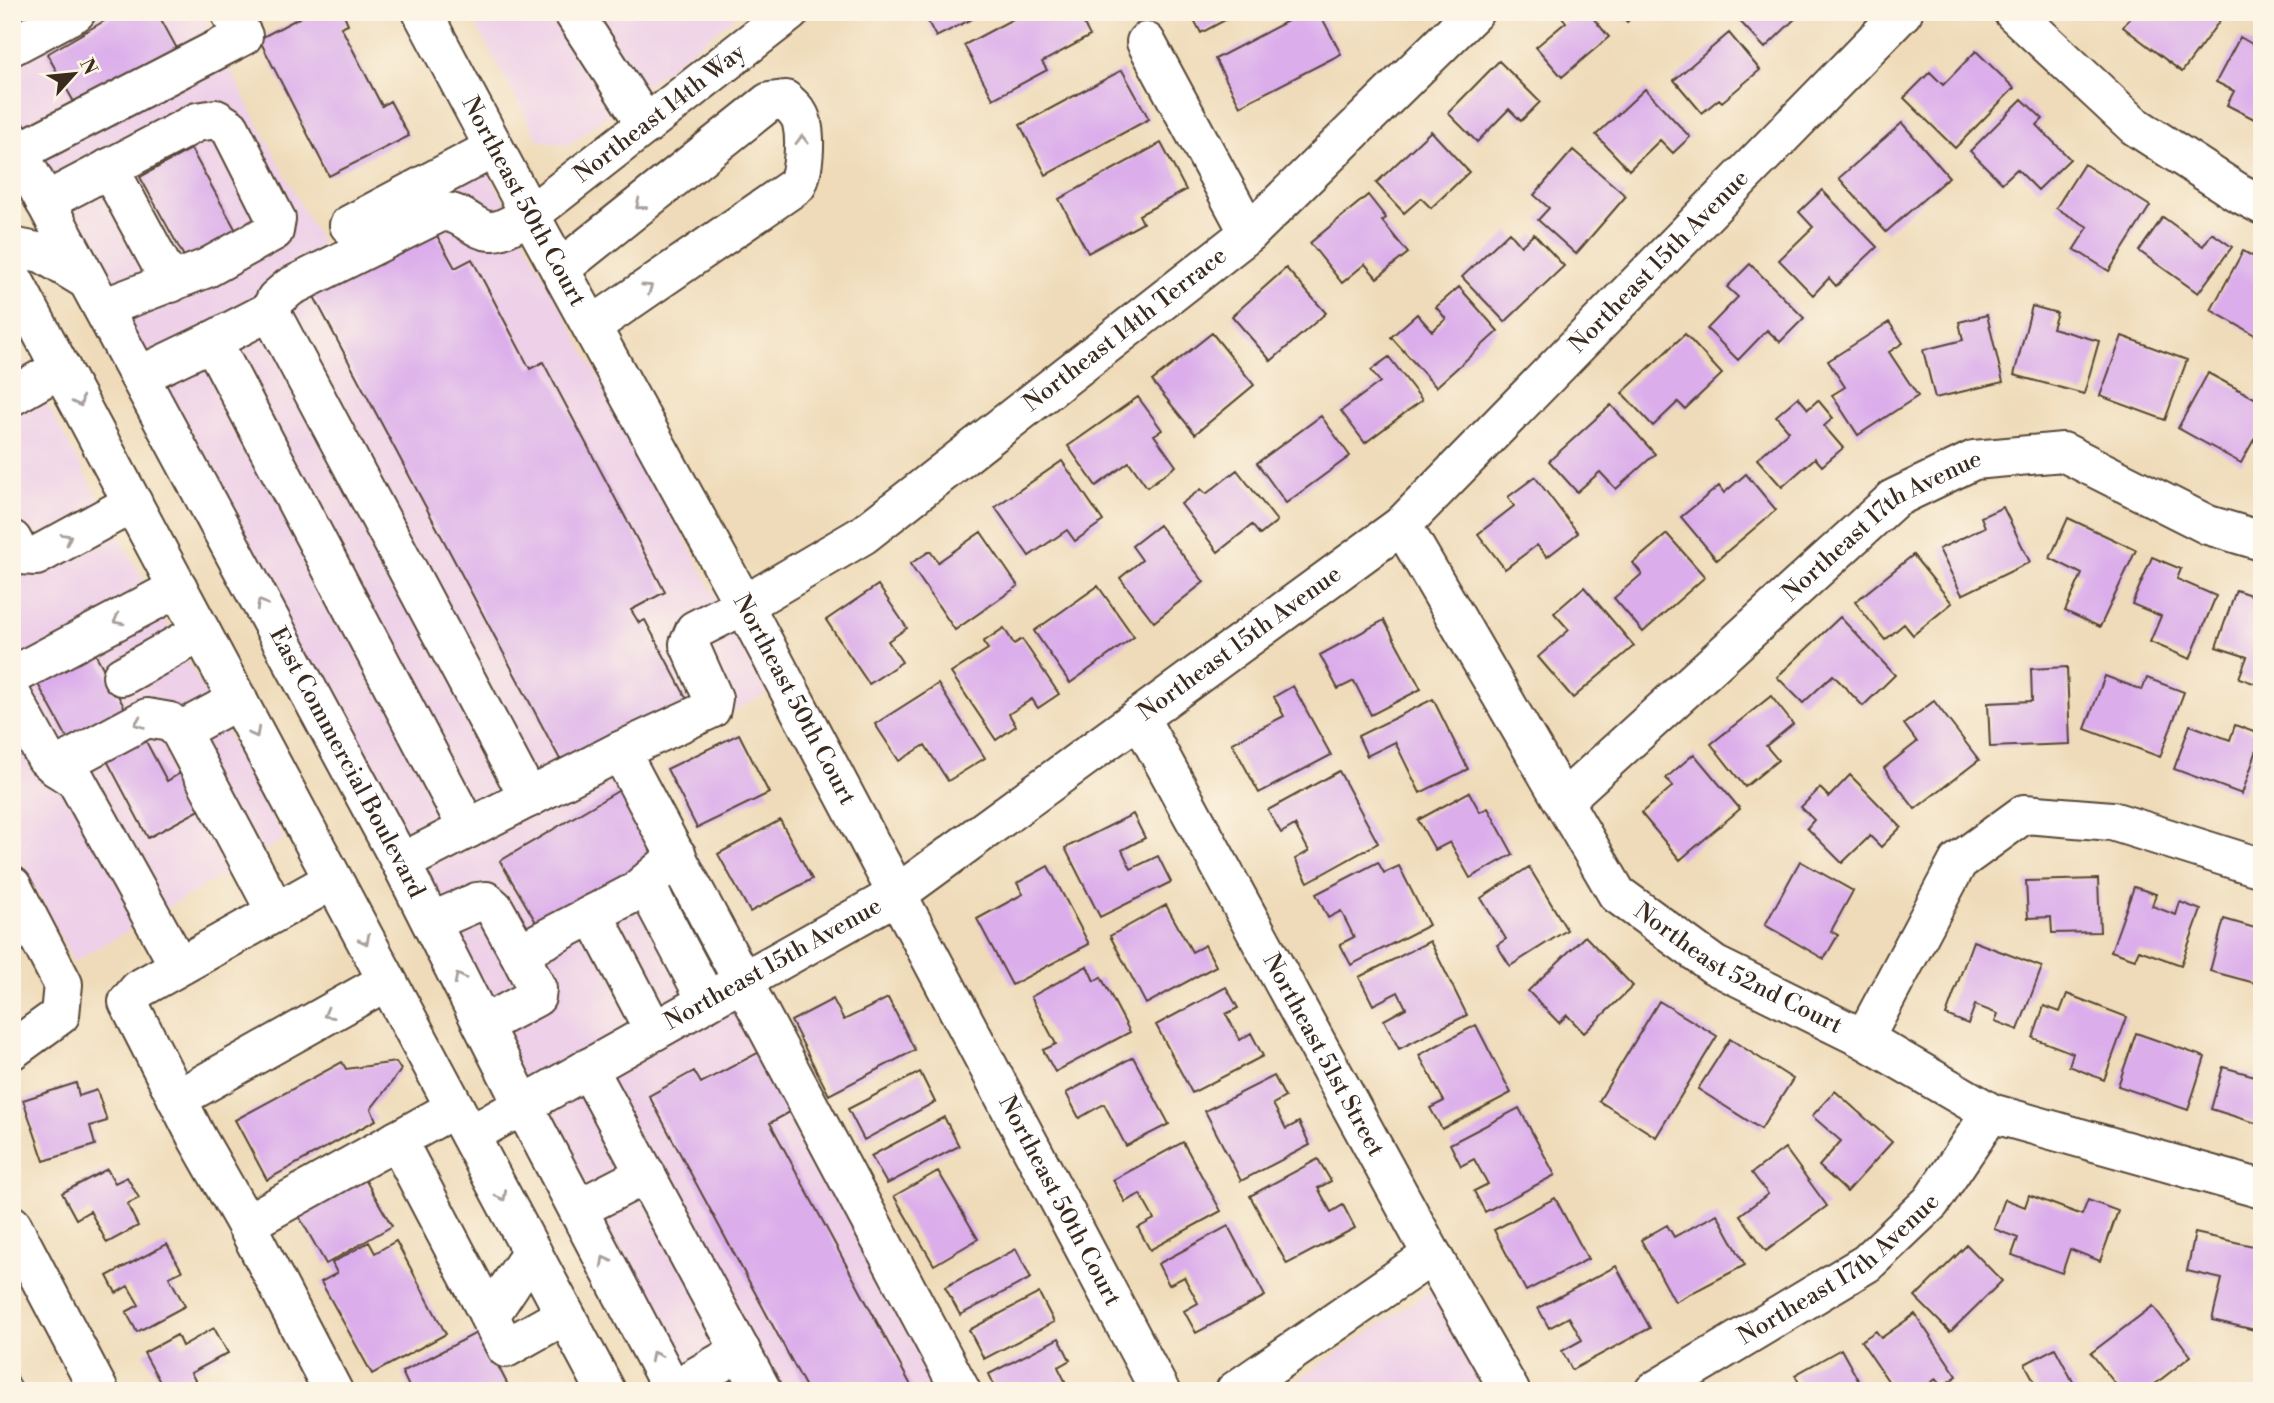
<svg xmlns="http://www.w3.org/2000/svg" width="2274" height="1403" viewBox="0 0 2274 1403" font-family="'Libre Bodoni',serif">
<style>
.built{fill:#eed0e8}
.building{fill:#dbaeeb}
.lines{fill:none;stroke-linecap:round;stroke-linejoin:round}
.minor-casing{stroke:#564535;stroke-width:42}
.major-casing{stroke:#564535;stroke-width:42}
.minor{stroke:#fff;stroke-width:38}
.major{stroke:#fff;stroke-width:38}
.oneway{stroke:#a79f9a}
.labels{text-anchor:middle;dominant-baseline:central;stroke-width:5;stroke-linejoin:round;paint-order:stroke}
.street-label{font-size:24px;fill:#3b2a1e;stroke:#fcf5e5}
</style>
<rect width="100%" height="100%" fill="#fcf5e5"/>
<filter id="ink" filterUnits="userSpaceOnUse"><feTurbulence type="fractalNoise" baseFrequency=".0143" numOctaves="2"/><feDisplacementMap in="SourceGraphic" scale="14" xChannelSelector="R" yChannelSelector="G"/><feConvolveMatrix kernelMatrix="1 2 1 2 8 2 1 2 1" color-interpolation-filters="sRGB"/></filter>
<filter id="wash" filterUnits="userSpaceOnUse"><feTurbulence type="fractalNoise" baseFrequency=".00686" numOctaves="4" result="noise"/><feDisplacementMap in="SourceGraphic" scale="28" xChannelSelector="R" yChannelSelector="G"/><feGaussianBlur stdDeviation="1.57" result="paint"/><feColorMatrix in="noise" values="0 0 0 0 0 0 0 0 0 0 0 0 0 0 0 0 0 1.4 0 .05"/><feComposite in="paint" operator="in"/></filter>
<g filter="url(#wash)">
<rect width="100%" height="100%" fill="#efdbb9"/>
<path class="built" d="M12,12h188l125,239 162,-82 280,524 -120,67 103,197 196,434h-257l-677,-1281z
M469,12h272l-172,133 -31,-5z
M12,340l273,499 -211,123 -62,-116z
M1434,1288l62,103h-215z"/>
<g id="blocks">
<path class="building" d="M120,12h37l23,42 -101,57 -32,-57z
M310,12h33l5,12 -7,3 41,79 8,-5 19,35 -80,40 -70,-137z
M923,12h63l-50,25z
M1026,12h52l12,24 -48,26 5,8 -54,29 -29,-54z
M1190,12h50l-39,21z
M1305,12h14l22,42 -101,52 -25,-47z
M1558,12h30l21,25 -47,40 -26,-30 30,-25z
M1619,12h18l-10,10z
M1739,12h63l-37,36 -30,-32z
M2134,12h92l-44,60 -59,-45z
M1729,33l31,37 -38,32 -3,-3 -17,14 -28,-33z
M2240,37l19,11 3,-5v80l-35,-18 7,-14 -18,-9z
M1976,51l38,37 -59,60 -51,-50 26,-26 13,13z
M1499,61l41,41 -19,19 -12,-12 -32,33 -29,-29z
M1122,70l27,49 -103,56 -26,-50z
M1645,89l45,48 -17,16 -13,-13 -31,30 -33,-35z
M2022,99l21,20 -6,6 33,34 -32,31 -21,-21 -15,14 -32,-32z
M1902,123l47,54 -63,55 -47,-54z
M1431,131l38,41 -38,36 -10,-10 -17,15 -28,-30z
M1161,143l25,47 -47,25 4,8 -55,30 -29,-54z
M191,149l47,85 -51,28 -47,-85z
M1573,150l53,46 -50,58 -38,-34 11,-12 -15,-13z
M2084,164l66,42 -41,65 -35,-22 14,-22 -32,-19z
M1822,190l55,57 -41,39 -7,-8 -16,17 -34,-35 34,-33 -14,-15z
M1368,195l18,23 -4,3 26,32 -31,25 -12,-14 -23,19 -32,-40z
M2163,217l40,29 9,-13 20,14 -34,46 -59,-42z
M431,225l24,43 17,-9 58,110 13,-7 122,230 -34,18 8,13 6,-3 43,81 -124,66 -254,-478z
M1509,232l12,14 13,-12 30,32 -59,56 -43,-45z
M2243,251l19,10v78l-51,-29z
M1750,264l54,54 -24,24 -13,-12 -29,30 -31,-31 31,-32 -11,-10z
M1286,268l40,45 -55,48 -39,-45z
M1459,287l39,44 -62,56 -45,-50 26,-23 15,17 14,-12 -10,-12z
M2032,306l25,7 -5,15 47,13 -15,53 -70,-19z
M1987,315l16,67 -68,16 -12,-48 40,-10 -4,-18z
M1889,322l14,21 -14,9 29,44 -60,39 -26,-40 13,-8 -17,-26z
M1212,333l42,52 -59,49 -43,-53z
M1685,334l37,40 -37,35 -7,-7 -25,24 -31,-33z
M2122,336l65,24 -22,60 -65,-24z
M1389,357l33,43 -57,43 -24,-32 39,-29 -9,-12z
M2208,373l54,29v23l-21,38 -63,-35z
M1138,397l24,33 -8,5 22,31 -29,21 -18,-25 -33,24 -28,-40z
M1798,397l10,12 10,-9 15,18 -9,8 19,22 -21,18 -7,-8 -33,29 -25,-28 32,-28 -13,-15z
M1611,405l44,49 -39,35 -16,-17 -23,20 -28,-31z
M1321,416l29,40 -64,47 -29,-40z
M1062,461l41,60 -28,20 -8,-11 -38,26 -34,-49z
M1237,470l40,51 -17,14 -8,-10 -34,27 -37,-48 20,-15 5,5z
M1746,474l30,36 -59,50 -36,-43 38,-31 5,7z
M1535,477l43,56 -31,24 -10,-12 -32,24 -27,-35 36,-28 -6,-9z
M2003,507l27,55 -68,33 -23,-46 46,-22 -4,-10z
M2068,518l68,32 -36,77 -35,-16 17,-37 -32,-16z
M1159,525l45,57 -50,40 -34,-44 22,-18 -10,-14z
M981,532l37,54 -63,44 -45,-66 20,-13 8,11z
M1667,534l38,43 -62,55 -29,-34 28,-24 -9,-11z
M1913,555l39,48 -39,32 -9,-11 -19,16 -30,-38z
M2152,557l29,12 -4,10 39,17 -26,63 -40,-17 11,-26 -29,-12z
M878,585l29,43 -19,13 14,21 -33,22 -43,-64z
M1098,586l36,51 -64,46 -36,-52z
M1584,587l50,59 -61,52 -35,-41 31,-27 -15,-17z
M2236,590l26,9v87l-23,-8 8,-21 -31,-10z
M1840,617l55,58 -32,31 -30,-31 -30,28 -26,-26z
M1384,620l37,69 -50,26 -17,-34 -16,8 -18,-34z
M1004,628l10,16 8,-5 37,55 -21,14 -6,-9 -23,15 7,12 -20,14 -45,-67 37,-24 -5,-7z
M90,644l37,68 -57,31 -37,-68z
M2067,667l3,77 -80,3 -2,-44 44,-2 -1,-32z
M2105,676l37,14 5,-12 37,14 -24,65 -75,-28z
M938,684l47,74 -37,23 -23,-36 -26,16 -24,-37z
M1293,686l38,69 -72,38 -27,-50 52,-27 -10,-19z
M1771,696l22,28 -27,22 12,14 -33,27 -34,-43z
M1433,699l35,70 -48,24 -25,-51 -28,14 -9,-20z
M1934,701l45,59 -64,49 -31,-41 33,-26 -13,-18z
M2190,725l40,15 5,-15 27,10 -20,59 -68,-25z
M141,732l26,49 20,-12 20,37 -59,32 -45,-85z
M739,734l30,59 -72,35 -30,-59z
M1694,754l46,55 -60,51 -39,-47 32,-27 -7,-8z
M1339,771l39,72 -70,39 -13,-23 14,-8 -14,-26 -14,8 -13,-23z
M1850,775l51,52 -20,20 -11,-11 -28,27 -35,-35 7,-8 -13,-13 19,-19 9,9z
M623,788l40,68 -123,73 -40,-68z
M1469,792l11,20 8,-4 25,46 -43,24 -20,-36 -15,8 -17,-30z
M1133,814l12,24 -23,12 9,19 27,-13 13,26 -71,35 -35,-69z
M780,820l32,59 -62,33 -32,-58z
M1800,861l53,30 -22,40 7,4 -14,24 -59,-34z
M1378,862l6,11 15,-7 30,59 -78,40 -11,-21 14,-7 -13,-26 -13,7 -12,-24z
M1048,866l41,78 -77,41 -35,-66 46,-25 -6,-11z
M1529,867l38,63 -57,36 -13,-21 9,-6 -25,-41z
M2098,879l2,53 -48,1 -1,-16 -23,1 -2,-37z
M2134,887l22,7 -4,12 24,9 4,-13 21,8 -20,55 -42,-15 -4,9 -24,-8z
M1166,905l26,47 13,-7 11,21 -70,38 -36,-68z
M2224,919l38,11v55l-52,-14z
M1585,936l48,50 -49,47 -17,-18 -8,8 -31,-32z
M1430,941l37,74 -68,34 -15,-29 22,-12 -8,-16 -25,13 -14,-28z
M1973,941l69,26 -24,63 -23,-9 3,-7 -23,-9 -7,19 -22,-9z
M1087,966l7,15 7,-4 29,55 -75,40 -12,-22 13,-6 -25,-47z
M1226,987l12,21 -12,6 14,26 11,-7 12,23 -71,37 -36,-68z
M2067,994l60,23 -23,63 -35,-14 4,-13 -40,-15 11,-32 16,6z
M888,998l27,52 -86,45 -38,-74 42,-22 11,21z
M1659,1001l58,35 -61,101 -57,-36z
M1476,1025l35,68 -69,36 -12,-21 14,-7 -25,-46z
M2136,1033l69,24 -17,53 -70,-24z
M1730,1039l63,40 -32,50 -63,-40z
M767,1048l32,59 -29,16 144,268h-106l-159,-295 45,-25 7,12z
M1133,1057l36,67 -43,22 -22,-42 -25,14 -13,-25z
M342,1062l4,7 50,-7 5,8 -30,39 5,11 -109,60 -32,-60z
M2223,1067l39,11v47l-51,-16z
M920,1072l15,30 -71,38 -16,-31z
M1274,1076l11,21 -12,7 13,25 13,-7 11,23 -69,36 -36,-70z
M76,1083l3,13 18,-6 10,31 -17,5 5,19 -51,16 -21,-61z
M1835,1091l57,51 -45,50 -28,-26 22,-25 -29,-25z
M1519,1108l36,67 -70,37 -11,-21 14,-7 -14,-25 -13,7 -11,-22z
M944,1117l15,29 -72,38 -16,-28z
M1183,1142l38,69 -71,39 -12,-22 16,-9 -14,-25 -15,8 -12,-22z
M1785,1148l42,58 -61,45 -26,-36 28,-21 -16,-21z
M1318,1159l13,22 -13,7 13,24 12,-7 12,23 -68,36 -37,-68z
M107,1169l8,14 12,-6 12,21 -12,6 11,22 -31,17 -17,-32 -14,8 -14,-26z
M938,1171l40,68 -44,26 -40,-69z
M362,1174l30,52 -66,38 -30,-53z
M2029,1195l53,20 6,-15 30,11 -18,50 -30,-12 -8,24 -50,-18 6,-17 -24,-9 11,-30 20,8z
M1555,1198l33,61 -62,32 -32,-61z
M1717,1214l28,51 -70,37 -34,-62 26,-15 7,12z
M1228,1226l37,70 -69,37 -12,-22 14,-8 -14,-26 -15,8 -11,-21z
M2195,1233l67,15v50l-7,32 -43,-10 10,-41 -35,-8z
M396,1241l50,93 -74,40 -51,-92 16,-9 -5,-10 37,-21 6,11z
M167,1244l15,27 -13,6 16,29 -48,26 -11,-20 13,-7 -11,-19 -12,7 -9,-17z
M1967,1245l35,36 -52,51 -35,-35z
M1016,1249l15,29 -71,37 -15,-28z
M1616,1266l34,62 -78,42 -10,-19 20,-11 -13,-23 -20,11 -11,-20z
M1039,1293l15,29 -70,37 -15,-29z
M2153,1306l38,50 -45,35h-25l-30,-38z
M1915,1314l42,62 -16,11 -5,-8 -18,12h-23l-34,-50 15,-10 5,7z
M214,1328l14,25 -37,20 10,18h-36l-21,-38 33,-18 5,11z
M480,1331l31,60h-100l-9,-19z
M1059,1338l11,22 -12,7 12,24h-73l-8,-17z
M2055,1348l23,43h-46l6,-3 -13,-24z
M1841,1349l23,42h-74l10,-6 -5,-10z
M12,1367l11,21 2,-1 2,4h-15z"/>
</g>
</g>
<g filter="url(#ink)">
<use href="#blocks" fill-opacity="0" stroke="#564535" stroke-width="2"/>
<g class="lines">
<defs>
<g id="minor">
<path id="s1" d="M422,12l108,203 214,390 416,786"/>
<path d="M573,12l73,113"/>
<path d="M2013,12l122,114 102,66 25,13"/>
<path d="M1146,42l103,191"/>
<path d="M12,46l64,-34"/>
<path d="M19,152l224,-116 -13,-24"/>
<path d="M109,168l62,115"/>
<path d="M45,202l152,-80 19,-3 14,9 46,91 -2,12 -67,37 -104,40"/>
<path d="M349,225l145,-77"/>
<path d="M560,269l209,-167 16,-2c7,6 15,13 17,23 4,17 2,47 -5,62l-205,141"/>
<path id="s2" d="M270,311l6,-12 14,-12 151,-75c23,-1 33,20 52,19 12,-1 26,-11 37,-16l260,-203"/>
<path d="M212,341l58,-30 259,487"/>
<path d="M139,376l73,-35 256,488"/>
<path d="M12,396l49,-28"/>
<path id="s3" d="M1402,525l215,369 97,71 150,74 127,74 271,76"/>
<path d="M12,540l8,15 16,1 97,-53"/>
<path d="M12,676l166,-88"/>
<path d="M122,676l79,-44"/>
<path d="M12,696l34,62 10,9 20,13 103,186"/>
<path id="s4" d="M1139,717l293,538 78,136"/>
<path d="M180,731l58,-31"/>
<path id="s5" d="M620,751l91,-42 2,-11 -24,-54 6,-14 49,-25 119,-70 386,-302 225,-221"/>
<path d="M56,767l91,-49 23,4 10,9 96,181"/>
<path id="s6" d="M1564,800l331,-302 79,-38 89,-8 145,73 54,16"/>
<path d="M401,863l219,-112 341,640"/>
<path d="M333,880l-194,109 -11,13 69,136 49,86 209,-116"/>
<path d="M645,884l62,117"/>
<path d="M12,886l51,98 -3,31 -48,35"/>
<path d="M593,914l61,117"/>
<path d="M431,922l46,-20 9,-1 8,7 25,45"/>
<path d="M483,1025l53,-28 1,-8 -18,-36 116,-61 42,-36"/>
<path d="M1864,1039l94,-177 66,-48 88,7 150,47"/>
<path d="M588,1068l174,323"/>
<path d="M177,1099l210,-118"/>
<path id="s7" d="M470,1135l426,-240 506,-370 501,-513"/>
<path d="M397,1140l109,208 59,-33"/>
<path d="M578,1209l68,-35"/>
<path d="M246,1224l87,167"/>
<path d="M12,1225l87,166"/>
<path d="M489,1317l43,-65"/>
<path d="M673,1390l68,-39"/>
<path d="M1235,1391l197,-136"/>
<path id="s8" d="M1654,1391l213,-128 64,-61 60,-89"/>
</g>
<g id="major">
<path id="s9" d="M12,140l389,723 122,242 150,286"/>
<path d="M12,247l30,6 43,26"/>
<path d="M12,277l594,1114"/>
</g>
</defs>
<use href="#minor" class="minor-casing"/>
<use href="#major" class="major-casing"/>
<use href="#minor" class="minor"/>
<use href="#major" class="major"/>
</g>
<defs><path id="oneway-chevron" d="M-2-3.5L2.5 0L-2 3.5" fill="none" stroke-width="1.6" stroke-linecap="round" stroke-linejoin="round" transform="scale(1.75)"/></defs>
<g class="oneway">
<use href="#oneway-chevron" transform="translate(802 140) rotate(-91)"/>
<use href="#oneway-chevron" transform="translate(640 205) rotate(141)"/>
<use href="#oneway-chevron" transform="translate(648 288) rotate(-34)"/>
<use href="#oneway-chevron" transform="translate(79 402) rotate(62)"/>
<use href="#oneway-chevron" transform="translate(67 538) rotate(-29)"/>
<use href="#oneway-chevron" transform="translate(261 604) rotate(-118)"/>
<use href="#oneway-chevron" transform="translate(118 620) rotate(152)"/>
<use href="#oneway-chevron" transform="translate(139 723) rotate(158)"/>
<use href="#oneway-chevron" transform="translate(255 733) rotate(62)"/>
<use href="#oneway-chevron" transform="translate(365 940) rotate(62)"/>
<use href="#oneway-chevron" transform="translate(459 978) rotate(-117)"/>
<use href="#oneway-chevron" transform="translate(328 1014) rotate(151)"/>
<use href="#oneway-chevron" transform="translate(502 1196) rotate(62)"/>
<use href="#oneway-chevron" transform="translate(605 1261) rotate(-118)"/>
<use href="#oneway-chevron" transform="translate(655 1356) rotate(-118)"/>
</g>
</g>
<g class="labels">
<g class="street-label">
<text stroke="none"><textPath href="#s2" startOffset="462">Northeast 14th Way</textPath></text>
<text stroke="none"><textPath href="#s1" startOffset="215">Northeast 50th Court</textPath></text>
<text stroke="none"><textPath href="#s7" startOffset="1484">Northeast 15th Avenue</textPath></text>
<text stroke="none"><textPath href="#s5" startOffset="712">Northeast 14th Terrace</textPath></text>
<text stroke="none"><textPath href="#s6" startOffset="422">Northeast 17th Avenue</textPath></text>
<text stroke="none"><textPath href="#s7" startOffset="915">Northeast 15th Avenue</textPath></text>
<text stroke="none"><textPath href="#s1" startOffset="782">Northeast 50th Court</textPath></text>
<text stroke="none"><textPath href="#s9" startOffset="707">East Commercial Boulevard</textPath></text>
<text stroke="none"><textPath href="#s7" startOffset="348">Northeast 15th Avenue</textPath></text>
<text stroke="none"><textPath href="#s3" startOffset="570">Northeast 52nd Court</textPath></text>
<text stroke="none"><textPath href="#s4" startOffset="385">Northeast 51st Street</textPath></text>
<text stroke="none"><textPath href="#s1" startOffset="1349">Northeast 50th Court</textPath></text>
<text stroke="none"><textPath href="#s8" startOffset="222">Northeast 17th Avenue</textPath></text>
</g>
</g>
<rect width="2274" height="1403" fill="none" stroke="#fcf5e5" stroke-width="42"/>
<g transform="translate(74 74) rotate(63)" stroke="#fcf5e5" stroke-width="5" paint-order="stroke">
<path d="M0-5L12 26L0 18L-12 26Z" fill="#3b2a1e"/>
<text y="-10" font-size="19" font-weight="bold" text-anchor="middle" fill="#3b2a1e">N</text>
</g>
</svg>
